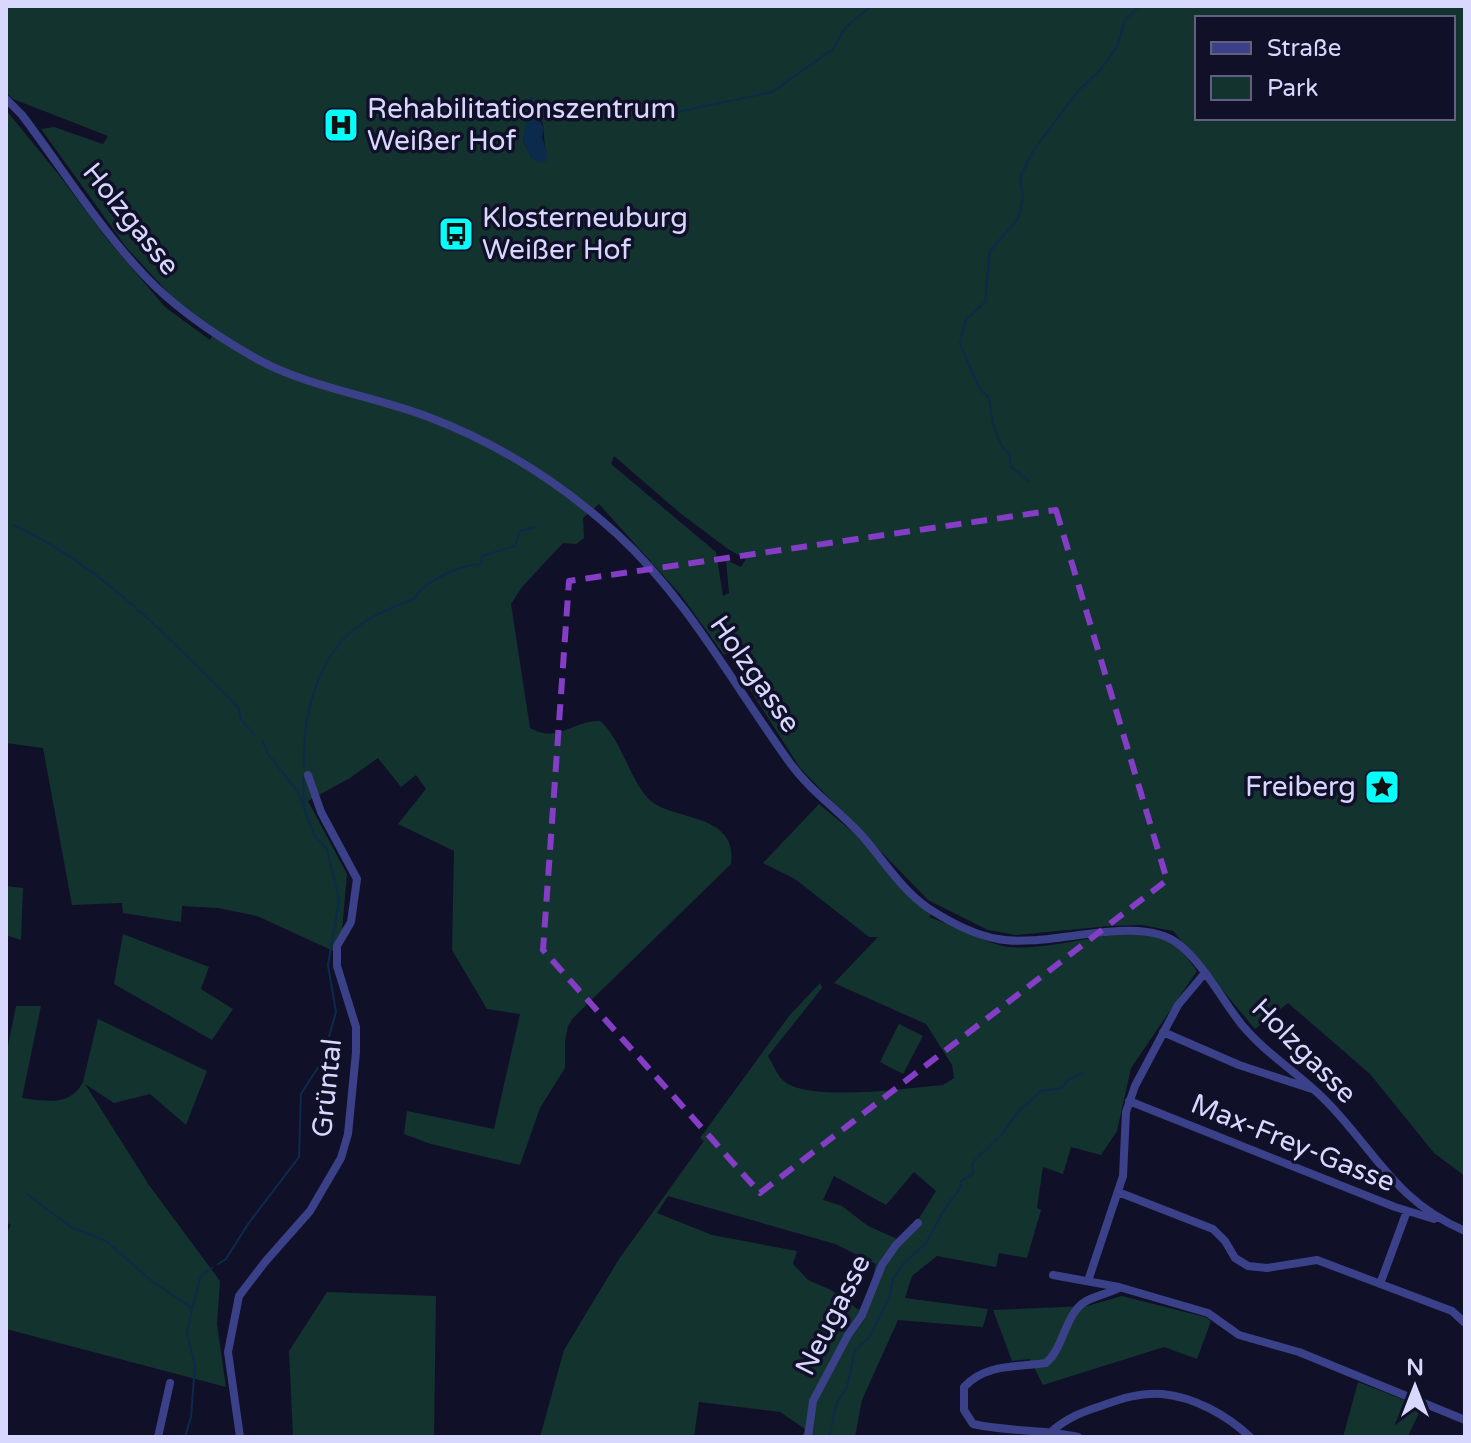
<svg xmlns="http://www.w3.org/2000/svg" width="1471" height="1443" viewBox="0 0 1471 1443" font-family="'Varela Round',sans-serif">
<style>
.green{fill:#13332e;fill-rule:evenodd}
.water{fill:#0c2b4c}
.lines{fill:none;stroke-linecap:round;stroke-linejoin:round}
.stream{stroke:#0c2b4c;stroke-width:2}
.minor{stroke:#3a4189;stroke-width:8}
.marked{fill:none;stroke:#843dc5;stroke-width:6;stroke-dasharray:16 10;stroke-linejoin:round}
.labels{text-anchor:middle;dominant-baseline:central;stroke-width:7;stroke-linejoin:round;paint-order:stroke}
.poi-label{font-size:28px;fill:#d8d8ff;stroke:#111029;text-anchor:start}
.street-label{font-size:28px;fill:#d8d8ff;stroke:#111029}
</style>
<rect width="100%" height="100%" fill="#111029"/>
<path class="green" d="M6,6h1459v1170l-31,-23 -64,-79 -82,-71 -33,26 -82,-98 -31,-6 -32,1 -94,9 -28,-5 -60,-30 -128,-132 -56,-88 -8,-34 -8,-8 1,14 -5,3 -44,-61 -81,-90 -16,14 1,20 -8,6 -13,-1 -41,44 -11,17 19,124c29,16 42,-8 70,-7 23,19 32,69 55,83 26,16 83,12 76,60l-158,154 -5,8 -3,15v27l-25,40 -20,57 -89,-21 -27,-10 3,-23 87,18 26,-115 -33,-5 -35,-59 2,-99 -56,-27 28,-35 -10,-14 -15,12 -23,-29 -28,20 -42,23 39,73 -7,80 -83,-38 -39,-8 -36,-2 -1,16 -58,-9 -1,-10 -50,2 -29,-157 -37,-5v-633l53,65 48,64 58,68 45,33 5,-11 -39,-28 -50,-54 -85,-118 13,-2 49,17 5,-8 -95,-37 -7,-7zM1197,18h256v100h-256zM533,99c-1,11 8,15 10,26 2,10 0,18 4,28l-15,6 -9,-19 7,-36zM614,456l66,57 48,36 18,10 -5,8 -15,-7 3,33 -6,3 -7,-44 -105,-88z
M819,804l41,34 50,60 22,16 -3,3c21,7 60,28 80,30 46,5 119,-26 158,-6 14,7 22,19 30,30l-66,97 -14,63 -16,24 -30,-8 -8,27 -20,-7 -6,41 4,2 -14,48 -28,-5 -3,14 -59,-11 -25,20 -7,22 83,11 -5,18 -85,-7 -36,80 -7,37h-53l3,-8 -25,-17 -81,-10 -5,35h-154l24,-87 55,-91 85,-118 -4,-3 89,-122 31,-33 2,5 -54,68c5,8 10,21 17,26 27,20 123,6 158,3l11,-7 -2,-13 -26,-41 -92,-41 44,-46h-9l-74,-58 -32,-16zM914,1172l22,19 -32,51 -36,-16 -26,-20 -19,-6 11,-24 52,29zM668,1196l167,48 41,20 -5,23 -12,23 -28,-20 -23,-10 -15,-16 4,-13 -85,-16 -55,-22z
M6,886l17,2 -2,52 -15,-5z
M123,934l86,33 -8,22 32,20 -21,31 -98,-56z
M16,1006h25l-19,92c24,3 48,9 61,-16l15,-63 109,52 -21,54 -36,-31 -36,9 -29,-19 64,101 71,96 -3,43 9,63 -220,-58v-95l5,-9 -5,-3v-166z
M899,1024l24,12 -20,38 -23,-12z
M327,1292l109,4 -2,141h-141l-4,-86z
M1122,1296l83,21 6,4 -14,38 -33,-12 -121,38 -13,-26 -18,2 -19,-51 94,-4z
M1358,1382l64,25 -13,27 1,3h-67z"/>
<path class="water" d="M530,97l3,1v9l11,22 -2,8 5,16 -1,8 -5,2 -9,-4 -9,-19z"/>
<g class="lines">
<path class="stream" d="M677,112l95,-20 61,-43 12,-21 26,-22
M1029,481l-19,-15v-12l-8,-7 -9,-23 -4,-26 -10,-10 -19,-44 5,-23 20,-19 5,-51 28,-32 5,-20 -3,-22 13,-26 44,-59 24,-23 16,-22 8,-27 14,-14
M13,525c88,40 153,110 220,177l6,7 2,11 14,15
M304,767c-2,-52 13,-114 60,-145 16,-10 33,-16 51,-24 7,-16 48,-34 66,-34l1,-8 33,-10 5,-15 14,-4
M303,777l1,30
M28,1195l43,32 35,14 47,41 39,26 -5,27 8,30 -4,52 -6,20
M218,1264l8,-5 22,-35 51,-67 2,-63 21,-33 14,-49 -8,-47 11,-65 -12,-51 -13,-14 -16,-43 -30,-38 -5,-12
M192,1308l9,-32 11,-8
M829,1437l8,-35 10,-15 8,-37 14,-12 21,-42 3,-17 10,-15 23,-21 18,-33 16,-22 1,-7 12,-7 -1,-11 31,-30 15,-21 23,-21 20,-3 7,-8 15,-7"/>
<path class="minor" d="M6,99l16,16c40,53 76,111 122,160 30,32 68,58 106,80 56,33 122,40 181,63 68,26 132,67 186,116 71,65 117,152 173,229 21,29 50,48 74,75 20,23 38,52 64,70 20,13 46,27 70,31 50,10 138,-26 179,4 25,18 45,57 65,82 25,30 58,49 85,77 49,50 68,99 138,129
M1163,1032l76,33 73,24
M1129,1101l266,106 39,12
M1118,1192l95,37 12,12 10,17 13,8 19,2 50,-8 135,51 13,12
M1053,1275l66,12 89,26 31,22 60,17 166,68
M1088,1281l35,-105 3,-64 9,-26 43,-81 26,-31
M1380,1284l27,-73
M1052,1431c15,-13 30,-19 49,-25 19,-7 40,-14 61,-12 32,3 65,21 88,43
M158,1437l12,-54
M240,1437l-12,-85 11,-56 26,-34 45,-51 31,-53 7,-24 8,-82v-25l-19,-61v-20l14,-24 6,-43 -36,-67 -13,-37
M808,1437l5,-36 35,-66 14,-20 20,-50 14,-20 22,-22
M1078,1437c-35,-8 -70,-5 -105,-13l-9,-14v-23c21,-23 52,-20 82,-24 18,-16 18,-45 37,-60 10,-7 25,-9 36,-15"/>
</g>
<path class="marked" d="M1056,510l111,370 -407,313 -217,-243 26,-369z"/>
<defs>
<symbol id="hospital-square" viewBox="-11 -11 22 22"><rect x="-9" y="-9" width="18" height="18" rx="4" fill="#04fff8" stroke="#111029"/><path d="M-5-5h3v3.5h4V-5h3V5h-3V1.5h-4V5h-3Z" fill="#111"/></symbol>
<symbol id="bus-square" viewBox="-11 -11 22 22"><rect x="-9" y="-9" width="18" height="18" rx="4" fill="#04fff8" stroke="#111029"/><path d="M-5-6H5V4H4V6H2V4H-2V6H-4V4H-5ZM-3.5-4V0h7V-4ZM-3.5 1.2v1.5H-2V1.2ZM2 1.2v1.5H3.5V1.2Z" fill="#111"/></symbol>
<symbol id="sight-square" viewBox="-11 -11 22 22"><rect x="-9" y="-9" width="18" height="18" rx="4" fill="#04fff8" stroke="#111029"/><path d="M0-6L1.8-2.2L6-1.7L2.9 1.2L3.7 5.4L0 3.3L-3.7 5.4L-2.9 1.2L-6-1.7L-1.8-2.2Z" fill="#111"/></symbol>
</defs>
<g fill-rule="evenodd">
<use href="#hospital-square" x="321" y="105" width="40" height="40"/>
<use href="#bus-square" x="436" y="214" width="40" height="40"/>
<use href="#sight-square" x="1362" y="767" width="40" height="40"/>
</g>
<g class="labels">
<g class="poi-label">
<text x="367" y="109">Rehabilitationszentrum<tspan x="367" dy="32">Weißer Hof</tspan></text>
<text x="482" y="218">Klosterneuburg<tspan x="482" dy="32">Weißer Hof</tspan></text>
<text x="1356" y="787" text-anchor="end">Freiberg</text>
</g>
<g class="street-label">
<text transform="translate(131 219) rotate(51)">Holzgasse</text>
<text transform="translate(755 674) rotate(55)">Holzgasse</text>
<text transform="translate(1304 1051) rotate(45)">Holzgasse</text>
<text transform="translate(327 1088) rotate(-84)">Grüntal</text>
<text transform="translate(1293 1143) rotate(22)">Max-Frey-Gasse</text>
<text transform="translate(833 1315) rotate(-63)">Neugasse</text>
</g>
</g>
<rect width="1471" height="1443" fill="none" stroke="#d8d8ff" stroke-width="16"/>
<rect x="1195" y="16" width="260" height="104" fill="#111029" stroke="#61607f" stroke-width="2"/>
<rect x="1211" y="42" width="40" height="12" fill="#3a4189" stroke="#61607f" stroke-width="2"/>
<text x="1267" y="56" font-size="24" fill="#d8d8ff">Straße</text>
<rect x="1211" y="76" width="40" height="24" fill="#13332e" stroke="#61607f" stroke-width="2"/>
<text x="1267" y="96" font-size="24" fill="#d8d8ff">Park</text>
<g transform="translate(1415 1387)" stroke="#111029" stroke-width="6" paint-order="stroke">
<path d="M0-6L14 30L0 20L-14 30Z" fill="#d8d8ff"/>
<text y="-12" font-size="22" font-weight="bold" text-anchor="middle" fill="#d8d8ff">N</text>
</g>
</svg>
